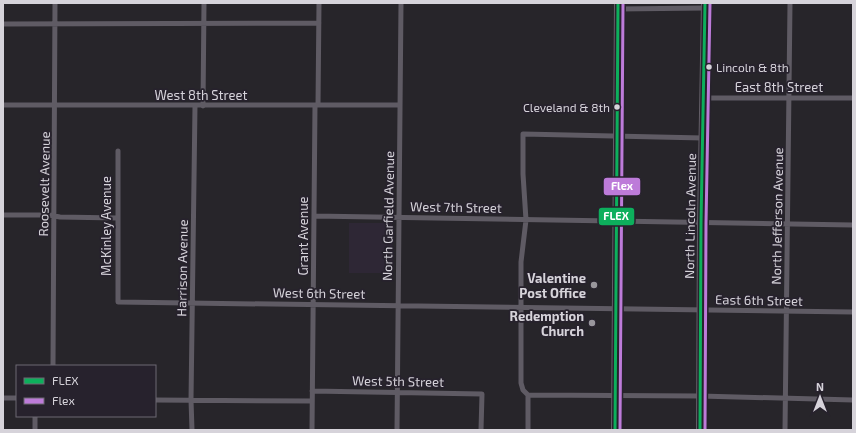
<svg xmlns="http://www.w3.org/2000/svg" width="856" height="433" viewBox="0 0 856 433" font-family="'Exo 2',sans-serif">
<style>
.built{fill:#2e2735}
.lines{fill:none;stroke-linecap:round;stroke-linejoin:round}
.minor{stroke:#5f5b64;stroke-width:5}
.trunk{stroke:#645f68;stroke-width:8}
.bus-1-casing{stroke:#27222d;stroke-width:6}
.bus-2-casing{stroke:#27222d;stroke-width:6}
.bus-1{stroke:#0daf5c;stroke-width:3}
.bus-2{stroke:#bd7bd9;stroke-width:3}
.bus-dot{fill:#d6d3da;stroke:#27222d;stroke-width:1.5}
.poi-dot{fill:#99969c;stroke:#27222d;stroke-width:1.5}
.labels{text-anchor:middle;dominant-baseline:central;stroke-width:3.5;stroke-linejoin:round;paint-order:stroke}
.bus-label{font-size:12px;fill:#d6d3da;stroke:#27222d;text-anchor:start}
.street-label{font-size:13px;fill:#d6d3da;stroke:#27222d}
.poi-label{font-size:13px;font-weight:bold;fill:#d6d3da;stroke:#27222d;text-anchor:end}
.line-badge{stroke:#27222d;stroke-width:1.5}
.badge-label{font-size:11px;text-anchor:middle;font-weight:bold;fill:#fff}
</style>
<rect width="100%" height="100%" fill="#27252a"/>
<path class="built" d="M349,223h43l1,50h-44z"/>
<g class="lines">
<path class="minor" d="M618,9l87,-1
M3,24l316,-1
M704,98h149
M3,105h397
M318,105l1,-102
M203,106l1,-103
M118,151v151l735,10
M3,215h46l11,2 57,1
M314,216l539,9
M53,366l2,-363
M312,391l170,3 -1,36
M528,395l172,1 153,4
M3,398h14
M155,400l157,1
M35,430v-14
M192,430l-1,-30 4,-294
M312,430l3,-325
M397,430l4,-427
M528,430v-35l-5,-5 -2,-7v-121l5,-42 -3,-46v-40l180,4
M785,430l5,-427"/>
<path class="trunk" d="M615,430l3,-427
M700,430l1,-207 4,-220"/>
<defs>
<path id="bus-1" d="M615,430l3,-427
M700,430l1,-207 4,-220"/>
<path id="bus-2" d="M620,430l3,-427
M705,430l1,-207 4,-220"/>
</defs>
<use href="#bus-1" class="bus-1-casing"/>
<use href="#bus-2" class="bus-2-casing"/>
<use href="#bus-1" class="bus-1"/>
<use href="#bus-2" class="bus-2"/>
</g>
<g class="bus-dot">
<circle cx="709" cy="67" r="3.5"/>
<circle cx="617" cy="107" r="3.5"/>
</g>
<g class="poi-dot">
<circle cx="594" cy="285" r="4"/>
<circle cx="592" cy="323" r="4"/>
</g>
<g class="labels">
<g class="bus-label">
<text x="716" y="67">Lincoln &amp; 8th</text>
<text x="610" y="107" text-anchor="end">Cleveland &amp; 8th</text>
</g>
<g class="street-label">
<text x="779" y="87">East 8th Street</text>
<text x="201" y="95">West 8th Street</text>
<text transform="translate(44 184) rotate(-89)">Roosevelt Avenue</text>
<text transform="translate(456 207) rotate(1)">West 7th Street</text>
<text transform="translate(388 216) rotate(-89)">North Garfield Avenue</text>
<text transform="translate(690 216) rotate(-89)">North Lincoln Avenue</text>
<text transform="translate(777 216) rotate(-89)">North Jefferson Avenue</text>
<text transform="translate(106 226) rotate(-90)">McKinley Avenue</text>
<text transform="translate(303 236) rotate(-90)">Grant Avenue</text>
<text transform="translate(182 268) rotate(-89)">Harrison Avenue</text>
<text transform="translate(319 293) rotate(1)">West 6th Street</text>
<text transform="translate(759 300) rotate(1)">East 6th Street</text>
<text transform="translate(398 381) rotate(1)">West 5th Street</text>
</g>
<g class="poi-label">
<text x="586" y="278">Valentine<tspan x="586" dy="15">Post Office</tspan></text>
<text x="584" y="316">Redemption<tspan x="584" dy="15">Church</tspan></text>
</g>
</g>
<g class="line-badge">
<rect x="603" y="177" width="38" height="19" rx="4" fill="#bd7bd9"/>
<rect x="598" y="207" width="37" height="19" rx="4" fill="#0daf5c"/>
</g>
<g class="badge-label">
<text x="622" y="190">Flex</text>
<text x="616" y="220">FLEX</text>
</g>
<rect width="856" height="433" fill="none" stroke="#d6d3da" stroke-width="8"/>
<rect x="16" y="365" width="140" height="52" fill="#27222d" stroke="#6d6972"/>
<rect x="24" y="378" width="20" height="6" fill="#0daf5c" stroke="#6d6972"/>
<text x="52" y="385" font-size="12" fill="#d6d3da">FLEX</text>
<rect x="24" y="398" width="20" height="6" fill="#bd7bd9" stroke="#6d6972"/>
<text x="52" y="405" font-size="12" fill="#d6d3da">Flex</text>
<g transform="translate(820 397)" stroke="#27222d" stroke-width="3" paint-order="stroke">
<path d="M0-3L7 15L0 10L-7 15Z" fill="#d6d3da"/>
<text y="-6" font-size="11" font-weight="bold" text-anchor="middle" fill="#d6d3da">N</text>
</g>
</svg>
